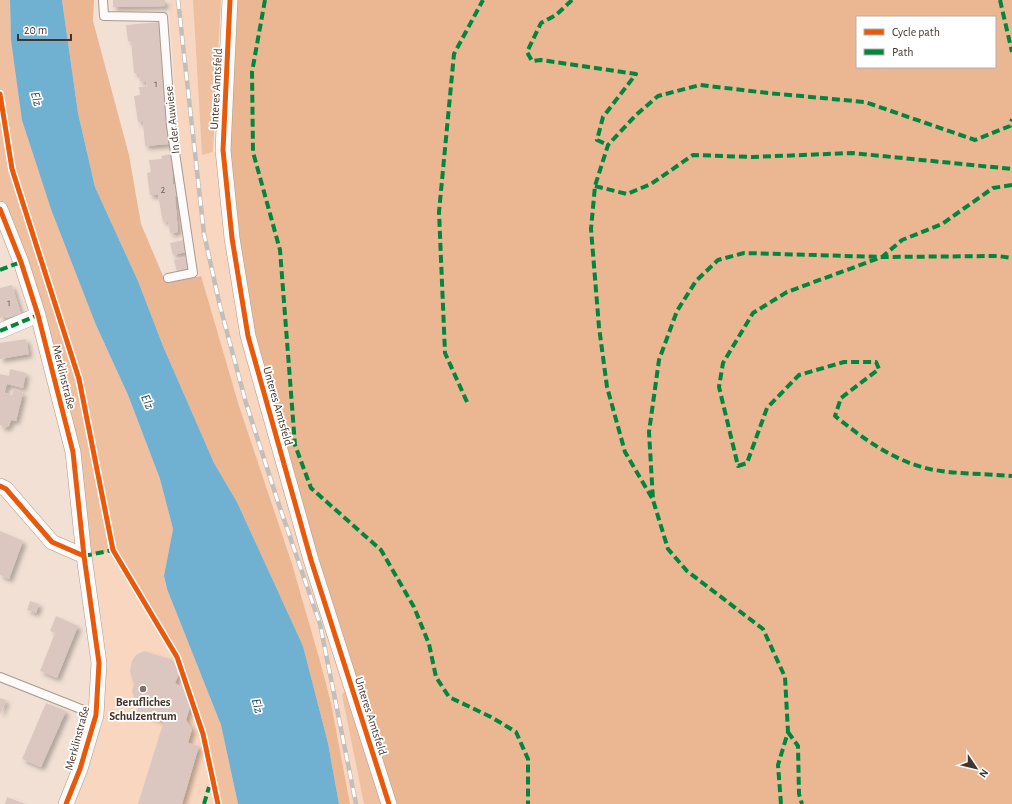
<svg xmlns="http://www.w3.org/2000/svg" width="1012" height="804" viewBox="0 0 1012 804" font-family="'Alegreya Sans',sans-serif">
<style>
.built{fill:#f9d6bf}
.green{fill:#eec0a0}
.forest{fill:#eab792;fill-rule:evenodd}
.water{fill:#70b0d1}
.building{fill:#dbc7bf;filter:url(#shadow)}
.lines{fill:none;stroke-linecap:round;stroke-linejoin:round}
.service-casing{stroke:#a89a8f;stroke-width:10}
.minor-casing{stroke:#a89a8f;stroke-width:16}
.service{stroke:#fdfaf9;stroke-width:8}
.minor{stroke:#fdfaf9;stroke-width:15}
.rail-casing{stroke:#c2beba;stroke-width:4.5}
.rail{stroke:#fff;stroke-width:3;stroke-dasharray:9;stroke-linecap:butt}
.quiet{stroke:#00873e;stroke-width:4;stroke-dasharray:8 4;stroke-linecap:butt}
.cycleway-casing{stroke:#fff;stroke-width:8}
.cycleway{stroke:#e8590c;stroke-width:5}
.poi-dot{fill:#827166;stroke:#fff;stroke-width:1.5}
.labels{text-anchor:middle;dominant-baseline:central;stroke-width:3.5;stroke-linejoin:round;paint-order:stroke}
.number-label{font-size:10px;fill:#6e5d52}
.street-label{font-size:12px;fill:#46352a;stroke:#fff}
.poi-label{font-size:12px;font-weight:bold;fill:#46352a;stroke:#fff}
.water-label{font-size:13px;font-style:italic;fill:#143d53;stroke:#fff}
</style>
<defs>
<filter id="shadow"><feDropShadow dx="3.5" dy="3.5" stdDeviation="2" flood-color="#0004"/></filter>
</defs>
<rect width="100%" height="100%" fill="#f2e0d4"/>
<path class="built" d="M170,0h23l9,155 21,-5 127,533 -8,12 22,109h-14l-19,-101 -11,-42 -28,-97 -53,-158 -45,-148 -9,-42 -15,-194z
M113,550l64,107 26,77 15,70h-152l30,-89 -12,-159z"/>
<path class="green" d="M0,0h10l1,40 5,32 80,253 32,70 32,84 13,50 -9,48 3,12 54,136 17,79h-20l-15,-70 -26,-77 -64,-106 -29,5 -11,-104 -73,-243z
M193,0h28l-8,152 -11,3z
M350,683l39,121h-25l-22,-109z"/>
<path class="forest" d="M62,0h32l-1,21 36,134 12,69 25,59 35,-7 38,130 53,158 28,97 11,42 19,101h-11l-11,-61 -25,-97 -66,-144 -23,-39 -51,-117 -25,-65 -43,-94 -17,-74z
M230,0h782v804h-623l-78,-244 -79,-322 -3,-208zM857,17h138v50h-138z"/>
<path class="water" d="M10,0h52l16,113 17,74 43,94 25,65 51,117 23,39 66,144 25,97 11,61h-101l-17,-79 -54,-136 -3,-13 9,-47 -13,-50 -32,-84 -32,-70 -45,-116 -29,-89 -11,-80z"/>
<path class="building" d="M113,0h52v6l-52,1z
M161,22l8,122 -24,2 -2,-24h-5l-4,-26 6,-1 -1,-8h8l-1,-6 -6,1 -1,-8 -5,-1 -3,-32h-3l-2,-16z
M171,154l2,30h3l3,11 -4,2 3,35 -8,1 -2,-12 -5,1 -5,-27h-8l-3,-22 4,-1 -2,-12 13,-1 -1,-3z
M183,240l3,12 -13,3 -3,-12z
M185,257l3,13 -11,2 -3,-12z
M12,285l9,29 -15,4 -1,-2 -5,2v-30z
M26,339l3,15 -29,5v-16z
M10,369l16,4 -3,15 -16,-4 -3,9 8,2 2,-6 9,4 -7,28 -5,-1 -2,6 -4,2 -5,-3v-51l9,2z
M0,531l23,10 -14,38 -9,-4z
M30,601l9,3 -3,9 -9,-3z
M56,616l22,10 -21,52 -17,-7 15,-38 -5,-2z
M144,651l29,9 6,14 -4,9 9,6 7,15 -5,16 6,9 -4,14 11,3 -17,58h-44l26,-83 -27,-9 3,-12 -6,-3 -2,-6 2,-7 -4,-13 2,-10 4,-6z
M0,698l6,2 -6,15z
M46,703l20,8 -25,56 -19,-8z
M7,797l18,7h-20z"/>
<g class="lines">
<defs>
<path id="service" d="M103,0l1,16 59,1 8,109 22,147 -25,5
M0,677l96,38"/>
<path id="minor" d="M230,0l-7,150 9,88 16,98 63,224 78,244
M0,209l21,53 17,53 35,137 11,104 15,107 -3,52 -16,54 -14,35
M0,331l38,-16
M0,486l6,3 46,53 32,14"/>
</defs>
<use href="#service" class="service-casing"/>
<use href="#minor" class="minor-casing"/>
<use href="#service" class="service"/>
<use href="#minor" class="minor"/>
<defs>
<path id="rail" d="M178,0l26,234 16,72 26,97 33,102 41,119 36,180"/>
</defs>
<use href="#rail" class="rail-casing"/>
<use href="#rail" class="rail"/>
<path class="quiet" d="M265,0l-13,72 1,80 27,98 15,195 16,43 70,62 33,57 15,37 7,33 13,20 42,20 25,15 12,27v45
M572,0l-16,15 -15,8 -14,29 5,9 9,-1 95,14 -33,43 -6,23 11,5
M1000,0l12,52
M1012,185l-19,3 -51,36 -40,16 -20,17 -95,35 -34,21 -30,50 -4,24 19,79 9,-3 20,-55 32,-33 45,-13h32l3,7 -38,29 -6,18c31,25 66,50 106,55 23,3 47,3 71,5
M595,186l32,8 24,-10 42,-29 60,2 99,-4 160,16
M0,270l21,-8
M0,331l38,-16
M467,402l-22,-49 -6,-141 15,-158 29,-54
M652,498l-27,-46 -18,-65 -8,-60 -8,-98 4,-43 13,-41 28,-30 22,-19 42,-11 68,8 97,9 110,38 35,-14 2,-7
M84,556l29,-6
M788,732l10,14 1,48 3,10
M204,804l5,-17
M781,804l-3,-39 10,-33 -3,-55 -22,-48 -76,-58 -19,-22 -15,-49 -4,-68 10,-72 18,-49 19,-30 22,-21 26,-7 138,4 116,-1 14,2"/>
<defs>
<path id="cycleway" d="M230,0l-7,150 9,88 16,98 63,224 78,244
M0,94l12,75 67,210 34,171 64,107 26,77 15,70
M0,209l21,53 17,53 35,137 11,104 15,107 -3,52 -16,54 -14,35
M0,486l6,3 46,53 32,14"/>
</defs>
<use href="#cycleway" class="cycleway-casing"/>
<use href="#cycleway" class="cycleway"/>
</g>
<circle class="poi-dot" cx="143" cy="689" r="4"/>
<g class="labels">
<g class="number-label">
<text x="156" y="84">1</text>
<text x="163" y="190">2</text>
<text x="9" y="303">1</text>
</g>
<g class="street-label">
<text transform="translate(216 89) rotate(-87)">Unteres Amtsfeld</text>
<text transform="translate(172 120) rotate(-96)">In der Auwiese</text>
<text transform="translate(64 377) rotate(76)">Merklinstraße</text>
<text transform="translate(278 406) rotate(74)">Unteres Amtsfeld</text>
<text transform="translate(371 716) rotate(72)">Unteres Amtsfeld</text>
<text transform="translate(77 738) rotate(-75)">Merklinstraße</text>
</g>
<g class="poi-label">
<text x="143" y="702">Berufliches<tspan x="143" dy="14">Schulzentrum</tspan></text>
</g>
<g class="water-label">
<text transform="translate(36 99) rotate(75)">Elz</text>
<text transform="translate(147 402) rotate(66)">Elz</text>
<text transform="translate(257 706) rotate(76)">Elz</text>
</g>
</g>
<rect x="856" y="16" width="140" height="52" fill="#ffffff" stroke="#b5aeaa"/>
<rect x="864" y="29" width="20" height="6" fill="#e8590c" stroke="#b5aeaa"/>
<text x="892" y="36" font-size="12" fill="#46352a">Cycle path</text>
<rect x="864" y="49" width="20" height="6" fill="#00873e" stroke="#b5aeaa"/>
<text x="892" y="56" font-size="12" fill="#46352a">Path</text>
<g transform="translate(976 768) rotate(125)" stroke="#ffffff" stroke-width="3" paint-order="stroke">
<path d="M0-3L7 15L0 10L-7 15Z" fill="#46352a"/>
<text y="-6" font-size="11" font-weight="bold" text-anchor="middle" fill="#46352a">N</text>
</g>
<path d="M18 34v6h53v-6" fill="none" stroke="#46352a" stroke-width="2"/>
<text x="24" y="34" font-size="12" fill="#46352a" stroke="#ffffff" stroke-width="3" paint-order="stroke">20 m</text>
</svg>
